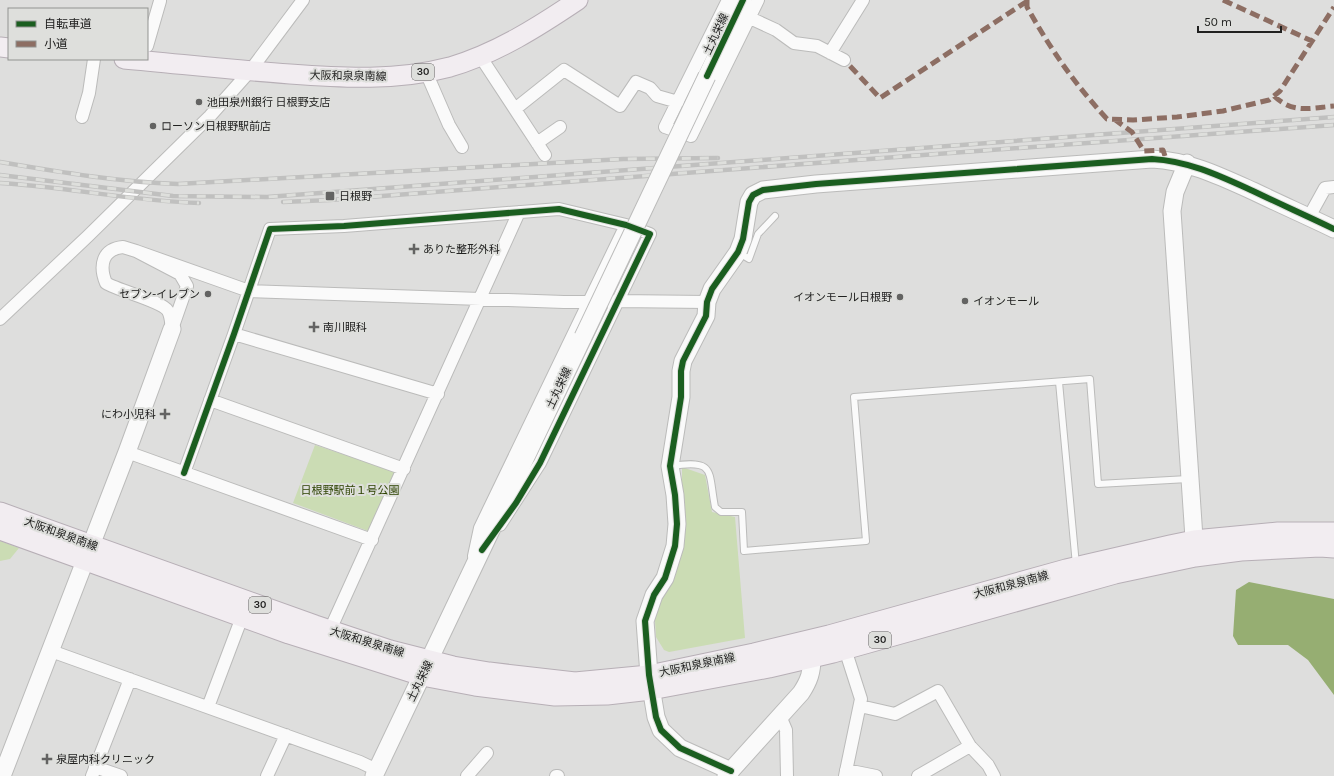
<svg xmlns="http://www.w3.org/2000/svg" width="1334" height="776" viewBox="0 0 1334 776" font-family="Karla,'Noto Sans JP',sans-serif">
<style>
.green{fill:#cbdcb4}
.water{fill:#96ae72}
.lines{fill:none;stroke-linecap:round;stroke-linejoin:round}
.lane-casing{stroke:#bbbbba;stroke-width:8}
.street-casing{stroke:#bbbbba;stroke-width:14}
.secondary-casing{stroke:#bbbbba;stroke-width:19}
.primary-casing{stroke:#b7afb6;stroke-width:21}
.lane{stroke:#fafafa;stroke-width:6}
.street{stroke:#fafafa;stroke-width:12}
.secondary{stroke:#fafafa;stroke-width:17}
.primary{stroke:#f2edf1;stroke-width:19}
.rail-casing{stroke:#c0c0bf;stroke-width:4.5}
.rail{stroke:#dedfdc;stroke-width:3;stroke-dasharray:9;stroke-linecap:butt}
.secondary-bridge-casing{stroke:#bbbbba;stroke-width:19;stroke-linecap:butt}
.secondary-bridge{stroke:#fafafa;stroke-width:17}
.quiet{stroke:#8d6e63;stroke-width:5;stroke-dasharray:10 5;stroke-linecap:butt}
.cycleway-casing{stroke:#dedfdc;stroke-width:8}
.cycleway{stroke:#1b5e20;stroke-width:6}
.poi-dot{fill:#636362;stroke:#dedfdc;stroke-width:1.5}
.labels{text-anchor:middle;dominant-baseline:central;stroke-width:4;stroke-linejoin:round;paint-order:stroke}
.shield{fill:#dedfdc;stroke:#5a5a58;stroke-width:1}
.shield-label{font-size:10px;font-weight:bold;fill:#212120}
.street-label{font-size:11px;fill:#212120;stroke:#dedfdc}
.poi-label{font-size:11px;fill:#212120;stroke:#dedfdc;text-anchor:start}
.park-label{font-size:11px;fill:#2d4301;stroke:#dedfdc}
</style>
<rect width="100%" height="100%" fill="#dededd"/>
<path class="green" d="M315,445l81,27 -28,59 -75,-28z
M682,467l23,8 7,37 23,5 10,121 -76,14 -5,-2 -8,-13 -2,-33 28,-62z
M0,541l19,7 -9,11 -10,2z"/>
<path class="water" d="M1249,582l85,17v96l-26,-35 -20,-15h-50l-5,-9 3,-46z"/>
<g class="lines">
<defs>
<path id="lane" d="M739,253l10,6 9,-25 17,-18
M1059,382l17,183
M672,466c44,-7 36,5 43,41l6,5h21l2,39 122,-10 -12,-144 236,-18 8,105 90,-5"/>
<path id="street" d="M728,0l-63,127 26,9 67,-136
M750,18l26,12 18,13 23,3 27,14
M147,46l13,-45
M830,53l33,-53
M480,56l65,99
M426,72l23,53 13,22
M515,109l49,-39 56,36 16,-24 14,6 7,8 21,6
M82,117l7,-24 5,-34
M537,143l23,-16
M1309,217l16,-29 9,-1
M123,247l13,4 44,23 7,12 -15,43c-1,-6 -1,-13 -4,-18 -6,-10 -49,-20 -62,-28 -7,-17 -4,-34 17,-36z
M136,251l113,40 315,11 53,-1 90,1
M0,319l88,-83 122,-120 40,-45 53,-71
M234,334l204,60
M210,400l194,69
M127,452l245,88
M184,473l50,-139 36,-105 74,-3 215,-17 67,16 24,9 -110,229 -40,62
M474,556l6,-28 146,-303
M330,630l189,-418
M51,651l309,111 17,8
M860,706l35,8 43,-23 32,55 -52,30
M208,707l34,-90
M780,716l6,14 1,46
M970,746l18,19 6,11
M95,767l26,9
M846,770l30,6
M92,776l38,-97
M267,776l19,-41
M467,776l20,-23
M556,776h2
M845,776l16,-77 -16,-50"/>
<path id="secondary" d="M707,76l36,-76
M1187,163l-12,29 -3,19 23,342
M731,771l-51,-23 -19,-18 -5,-13 -7,-42 -4,-54 9,-26 11,-17 10,-32 2,-22 -2,-29 -5,-29 11,-69v-26l2,-10 23,-45 1,-14 5,-13 26,-37 5,-13 6,-37 4,-7 10,-5 53,-6 336,-25c37,2 68,17 101,32 27,13 54,25 81,38
M2,776l125,-324 45,-123
M374,776l209,-439
M726,776l75,-83c8,-12 11,-21 11,-35"/>
<path id="primary" d="M0,47l9,1
M124,59c56,5 111,11 166,15 54,4 107,7 160,-7 47,-14 88,-40 128,-67
M0,512l315,113 75,25 63,16 36,6 86,10 74,-7 105,-22 75,-18 237,-66 104,-24 24,-5 84,-8h56
M0,530l289,104 133,42 53,10 80,10 52,-1 44,-5 118,-22 64,-15 282,-79 80,-17 46,-6 79,-4 14,1"/>
</defs>
<use href="#lane" class="lane-casing"/>
<use href="#street" class="street-casing"/>
<use href="#secondary" class="secondary-casing"/>
<use href="#primary" class="primary-casing"/>
<use href="#lane" class="lane"/>
<use href="#street" class="street"/>
<use href="#secondary" class="secondary"/>
<use href="#primary" class="primary"/>
<defs>
<path id="rail" d="M0,162c59,10 118,20 178,22l445,-25 95,-1
M0,175l173,21 94,1 1067,-80
M0,183c67,4 132,18 199,20
M283,202l47,-2c335,-26 669,-51 1004,-75"/>
</defs>
<use href="#rail" class="rail-casing"/>
<use href="#rail" class="rail"/>
<defs>
<path id="secondary-bridge" d="M583,337l124,-261"/>
</defs>
<use href="#secondary-bridge" class="secondary-bridge-casing"/>
<use href="#secondary-bridge" class="secondary-bridge"/>
<path class="quiet" d="M1027,0v7c24,43 47,76 80,112l26,1 44,-3 46,-6 46,-11 11,-9 54,-84
M1223,0l89,41
M850,66l30,32 149,-98
M1274,96c19,18 36,12 60,10
M1114,119l18,13 12,19 19,-1 3,9"/>
<defs>
<path id="cycleway" d="M707,76l36,-76
M184,473l50,-139 36,-105 74,-3 215,-17 67,16 24,9 -110,229 -24,40 -34,47
M731,771l-51,-23 -19,-18 -5,-13 -7,-42 -4,-54 9,-26 11,-17 10,-32 2,-22 -2,-29 -5,-29 11,-69v-26l2,-10 23,-45 1,-14 5,-13 26,-37 5,-13 6,-37 4,-7 10,-5 53,-6 336,-25c37,2 68,17 101,32 27,13 54,25 81,38"/>
</defs>
<use href="#cycleway" class="cycleway-casing"/>
<use href="#cycleway" class="cycleway"/>
</g>
<g class="poi-dot">
<circle cx="199" cy="102" r="4"/>
<circle cx="153" cy="126" r="4"/>
<rect x="325" y="191" width="10" height="10" rx="2"/>
<path d="M412 243h4v4h4v4h-4v4h-4v-4h-4v-4h4z"/>
<circle cx="208" cy="294" r="4"/>
<circle cx="900" cy="297" r="4"/>
<circle cx="965" cy="301" r="4"/>
<path d="M312 321h4v4h4v4h-4v4h-4v-4h-4v-4h4z"/>
<path d="M163 408h4v4h4v4h-4v4h-4v-4h-4v-4h4z"/>
<path d="M45 753h4v4h4v4h-4v4h-4v-4h-4v-4h4z"/>
</g>
<g class="labels">
<g class="shield">
<rect x="412" y="64" width="22" height="16" rx="3"/>
<rect x="249" y="597" width="22" height="16" rx="3"/>
<rect x="869" y="632" width="22" height="16" rx="3"/>
</g>
<g class="shield-label">
<text x="423" y="72">30</text>
<text x="260" y="605">30</text>
<text x="880" y="640">30</text>
</g>
<g class="street-label">
<text transform="translate(716 34) rotate(-65)">土丸栄線</text>
<text transform="translate(348 76) rotate(1)">大阪和泉泉南線</text>
<text transform="translate(559 388) rotate(-65)">土丸栄線</text>
<text transform="translate(61 534) rotate(20)">大阪和泉泉南線</text>
<text transform="translate(1011 585) rotate(-15)">大阪和泉泉南線</text>
<text transform="translate(367 642) rotate(17)">大阪和泉泉南線</text>
<text transform="translate(697 665) rotate(-12)">大阪和泉泉南線</text>
<text transform="translate(420 681) rotate(-64)">土丸栄線</text>
</g>
<g class="poi-label">
<text x="207" y="102">池田泉州銀行 日根野支店</text>
<text x="161" y="126">ローソン日根野駅前店</text>
<text x="339" y="196">日根野</text>
<text x="423" y="249">ありた整形外科</text>
<text x="200" y="294" text-anchor="end">セブン-イレブン</text>
<text x="892" y="297" text-anchor="end">イオンモール日根野</text>
<text x="973" y="301">イオンモール</text>
<text x="323" y="327">南川眼科</text>
<text x="156" y="414" text-anchor="end">にわ小児科</text>
<text x="56" y="759">泉屋内科クリニック</text>
</g>
<g class="park-label">
<text x="350" y="490">日根野駅前１号公園</text>
</g>
</g>
<rect x="8" y="8" width="140" height="52" fill="#dedfdc" stroke="#929391"/>
<rect x="16" y="21" width="20" height="6" fill="#1b5e20" stroke="#929391"/>
<text x="44" y="28" font-size="12" fill="#212120">自転車道</text>
<rect x="16" y="41" width="20" height="6" fill="#8d6e63" stroke="#929391"/>
<text x="44" y="48" font-size="12" fill="#212120">小道</text>
<path d="M1198 26v6h83v-6" fill="none" stroke="#212120" stroke-width="2"/>
<text x="1204" y="26" font-size="12" fill="#212120" stroke="#dedfdc" stroke-width="3" paint-order="stroke">50 m</text>
</svg>
